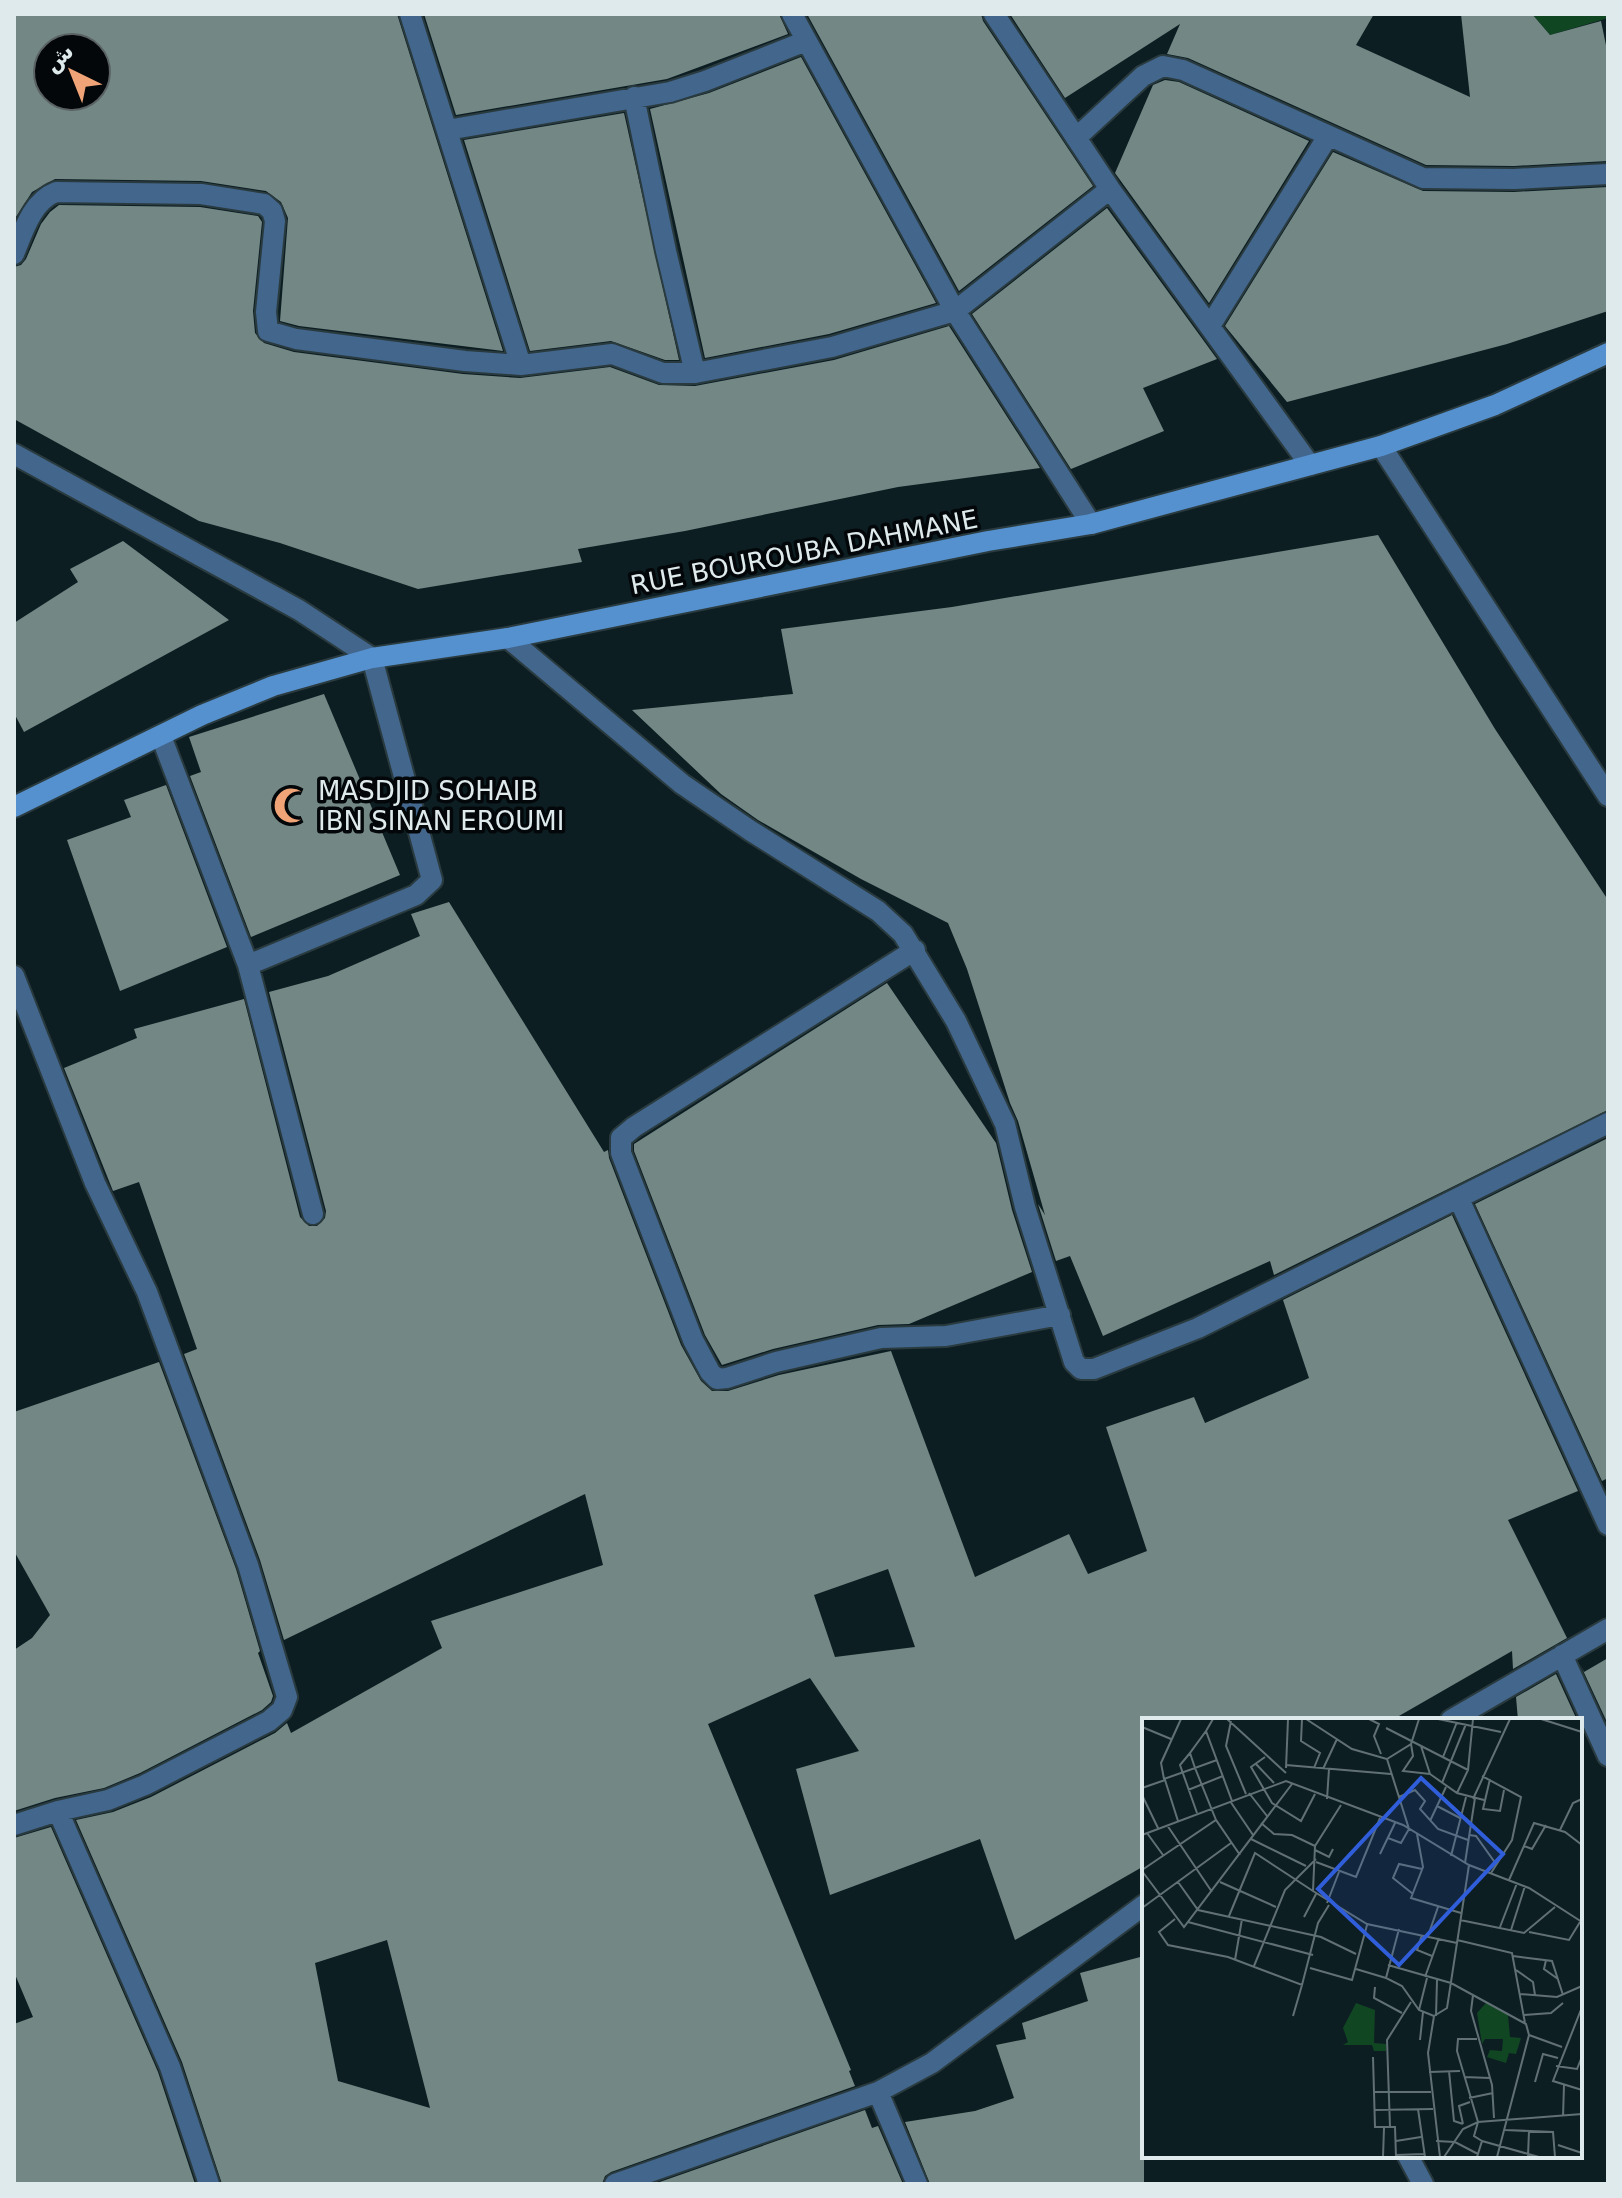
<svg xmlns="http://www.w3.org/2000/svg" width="1622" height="2198" viewBox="0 0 1622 2198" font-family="'DejaVu Sans',Vazirmatn,sans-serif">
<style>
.green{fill:#114623}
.building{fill:#738885;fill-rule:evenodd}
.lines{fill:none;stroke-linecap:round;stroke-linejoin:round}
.street-casing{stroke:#2a3b3f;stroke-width:24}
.secondary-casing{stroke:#2a3b3f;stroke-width:24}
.street{stroke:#43668d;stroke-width:20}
.secondary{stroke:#5691cf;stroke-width:20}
.labels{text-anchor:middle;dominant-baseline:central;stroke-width:7;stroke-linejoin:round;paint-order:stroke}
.street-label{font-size:26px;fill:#dfeaed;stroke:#030709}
.poi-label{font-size:26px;fill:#dfeaed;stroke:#030709;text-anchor:start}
.inset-road{fill:none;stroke:#617074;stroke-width:2}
.view{fill:#305eda;fill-opacity:0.15;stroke:#305eda;stroke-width:4}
.inset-edge{fill:none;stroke:#dfeaed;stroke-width:4}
</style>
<rect width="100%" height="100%" fill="#0d1e23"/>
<path class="green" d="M1532,14h76v4l-58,17z"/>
<path class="building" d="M14,14h383l106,337 -204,-25 -19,-5 8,-103 -7,-16 -15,-11 -65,-10 -146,-2 -23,13 -18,28zM48,48h48v48h-48z
M424,14h355l9,20 -121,45 -211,36z
M807,14h174l2,7 110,165 -134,105z
M1010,14h364l-18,31 114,52 -9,-83h71l18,21 51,-14 7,34v106l-94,5 -88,-1 -238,-107 -21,-4 13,-30 -115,74z
M801,57l135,246 -107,31 -124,24 -55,-249 59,-16z
M1165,80l14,2 130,59 -100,162 -94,-130 38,-88z
M624,113l55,247h-14l-54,-19 -81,10 -66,-211z
M1333,152l90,39 91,1 94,-5v124l-101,33 -220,58 -62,-76z
M59,205l141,2 58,9 4,6 -9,89 2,22 9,10 30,9 169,22 57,4 90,-11 49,18 36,1 139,-26 115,-34 91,142 -142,19 -213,44 -107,18 4,13 -164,27 -138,-46 -81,-22 -185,-102v-152l7,-2 5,-6 15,-35 9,-12z
M1107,208l110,151 -74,29 21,43 -93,38 -99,-155z
M1378,535l117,194 113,171v210l-334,165 -4,-14 -167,75 -33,-80 -14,5 -18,-57 7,11 -27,-94 -8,-18 -43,-134 -19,-46 -87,-44 -103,-59 -37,-26 -89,-84 161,-16 -12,-65 171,-22z
M123,541l106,79 -205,112 -10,-19v-90l64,-41 -8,-13z
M324,694l76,181 -149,62 -61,-161 11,-4 -12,-35z
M166,785l61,162 -107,44 -53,-151 64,-23 -7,-17z
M449,902l155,250 4,-2 1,8 72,187 20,36 11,10h16l51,-16 112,-24 84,226 94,-43 19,40 59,-23 -41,-124 88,-30 11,26 104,-45 -26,-78 169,-85 126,276 -70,29 59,118 -54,31 -1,-18 -120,69h-248v146l-129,74 -35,-101 -150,56 -34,-126 63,-18 -49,-73 -102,46 143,346 -2,1 6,15 -244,86 -6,4 -3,8h-380l-40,-122 -106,-242 37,-8 38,-15 124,-64 12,-10 4,10 151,-85 -11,-27 172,-56 -18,-71 -301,146 -24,-80 -76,-206 13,-5 -58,-167 -26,9 -49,-123 73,-30 -3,-9 110,-30 56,218 9,9h8l8,-8 1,-7 -57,-219 59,-16 92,-40 -9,-22zM888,1569l27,78 -80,10 -21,-62zM387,1940l43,168 -92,-27 -23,-118z
M887,983l109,160 16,67 20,62 -123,52 -31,1 -105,24 -51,16 -17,-30 -71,-184v-7z
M1608,1138v340l-6,3 -127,-277z
M159,1362l77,207 24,82 -2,2 15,43 -2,6 -9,8 -122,63 -36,15 -49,10 -41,13v-161l18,-12 18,-23 -36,-64v-139z
M1608,1658v62h-2l-26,-56 4,8z
M1556,1674l21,46h-59l-2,-23z
M51,1827l107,245 37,112h-181v-160l19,-7 -19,-45v-134z
M1144,1956v228h-214l-25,-62 70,-11 39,-13 -18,-53 30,-6 -4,-16 66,-22 -8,-28z
M865,2110l7,18 6,-2 25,58h-249z"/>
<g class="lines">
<defs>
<path id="street" d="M410,14l111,351
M792,14l163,297 136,213
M994,14l116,175 200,276
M634,97l32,154 29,122
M447,130l223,-38 35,-11 101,-40
M1076,138l67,-62 20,-10 20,4 240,108 91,1 94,-5
M14,254c9,-22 18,-53 42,-62l145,2 63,10 8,7 3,10 -9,91 2,19 28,8 169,22 56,4 91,-11 51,19h32l137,-26 123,-36 155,-122
M1210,326l118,-190
M1381,446l227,350
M14,454l285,156 73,48 60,222 -16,15 -168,70
M508,638l174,146 69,47 127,80 25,23 53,87 49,103 20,83 49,155 7,7h13l104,-41 410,-205
M161,736l87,229 65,249
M915,950l-281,177 -13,11v15l72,187 17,32 7,7 10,-1 49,-16 105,-24 65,-2 114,-21
M14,976l81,207 52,109 101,273 39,132 -5,13 -13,11 -124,64 -37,15 -50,11 -44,14
M1459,1199l149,326
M1562,1655l46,101
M1451,1720l157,-91
M58,1811l112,256 39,117
M878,2092l39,92
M1408,2156l15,28
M615,2184l263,-92 54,-29 212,-158"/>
<path id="secondary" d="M14,807l188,-92 71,-29 99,-28 136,-20 480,-97 103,-17 290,-78 114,-41 113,-52"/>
</defs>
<use href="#street" class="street-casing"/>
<use href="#secondary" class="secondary-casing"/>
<use href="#street" class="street"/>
<use href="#secondary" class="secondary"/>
</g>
<defs>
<symbol id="mosque-bare" viewBox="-9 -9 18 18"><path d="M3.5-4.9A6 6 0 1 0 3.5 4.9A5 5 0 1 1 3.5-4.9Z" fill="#efa377" stroke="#030709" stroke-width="2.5" paint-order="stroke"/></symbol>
</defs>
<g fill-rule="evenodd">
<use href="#mosque-bare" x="266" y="780" width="51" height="51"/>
</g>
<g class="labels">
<g class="street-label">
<text transform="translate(804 552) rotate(-11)">RUE BOUROUBA DAHMANE</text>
</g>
<g class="poi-label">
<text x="318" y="791">MASDJID SOHAIB<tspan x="318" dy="30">IBN SINAN EROUMI</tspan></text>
</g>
</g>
<g transform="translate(1142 1718)">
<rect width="440" height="440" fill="#0d1e23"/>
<path d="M214,285l19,7 -1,33 12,1v7h-12l-2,-6h-29l5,-3 -5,-14zM344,285l22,12 2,22 11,1 -5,16 -7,-1 -3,10 -19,-6 3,-7 12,1 1,-12h-18l-3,5 -5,-31z" fill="#114623"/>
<path class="inset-road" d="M39,1l-20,44 3,16 31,-11 21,52M71,1l-7,12 26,70M85,1l59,54M160,1l-1,22 19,12 -6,15M164,1l46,30 35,10 22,70 -8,14 -13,-5M227,1l10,5 -5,12 7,18M296,1l63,13M399,1l41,13M89,3l-5,25 20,48M0,9l29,12M244,10l82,42M64,13l-16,22 5,15 22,-8M269,26l2,12 -10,15 27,3M279,28l9,28 27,19 27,7M48,35l-10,12 17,48M123,39l-14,10 21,36 29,18 14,-27M301,39l14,-35M245,41l24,-15 8,-25M114,46l18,19M144,47l105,9M144,50l2,-49M181,51l14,-30M340,58l39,21 -9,43 -21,33M348,61l-7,30 17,2 4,-21M300,65l24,-59M0,70l23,-8 13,41M46,72l35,-14M107,75l18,23M315,75l11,-23 5,-51M0,77l16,33M257,79l16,-7 10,11 -5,8 18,20 30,11M185,81l2,-30M331,81l37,-80M88,83l23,34M199,87l-26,41 -2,45 54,33 90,19M295,88l23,12M288,103l16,-34M119,105l13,11 18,1 23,11M25,107l45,67M418,112l13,-27 9,-4M5,115l16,22M275,116l6,33 -12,31 50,15M0,117l144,-54 117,44 66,40 60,23 53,34M327,117l7,1 20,28M109,121l55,27M382,128l8,3 14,-24M173,132l14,7 4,-8M238,136l15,-31M309,138l15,-59M174,144l40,15 24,-59M323,145l10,-65M0,152l74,-50 24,35M0,153l42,56 108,-143M367,162l25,-57 31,9 17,13M36,164l20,28 123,27 35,17M78,164l56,25M271,176l-20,-16 6,-14 23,5M185,185l12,-31M0,190l89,-65M87,198l26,-63 58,38M162,199l12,-23M33,201l-16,13 9,13 60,12 74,28 16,-62 11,-18M318,202l64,13 31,-26M46,204l125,33M358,209l17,-44M257,211l-13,49 16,8 17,24 15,6M369,212l14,-44M387,214l40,8 11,-18M280,217l-5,15 15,6M286,218l10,-29M315,222l55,13 13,70M371,238l39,5 11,34M93,242l7,-41M404,242l-2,9 14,10M246,247l63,18 75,41 3,11 -32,122M112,248l31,-76 31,-31M168,250l42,12 15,-55M214,251l30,9M374,252l17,12 2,13M283,259l14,-39M233,269l-1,11 28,15M378,276l37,3 25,-11M331,277l-2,16 21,74 2,33M440,289l-29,74 29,9M277,292l8,-32M382,297l27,-2 12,-10M151,298l9,-31M294,298l1,-36M387,317l33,12M335,321h-19l-1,12 21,71 -4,14 8,5M278,322l3,-28M231,339l2,70h20l1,30M414,348l21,3 4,-10M307,353l5,50 9,3M287,354l31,-1M322,359l26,1M393,364l8,-28 15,4M232,374h57M327,380l24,-5M276,391l7,48M232,392l59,-1M421,399l1,-32M321,406l-4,-18 11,-4M248,409l-3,-87 24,-38M363,412l48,2 2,25M254,423l25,-4M294,423l19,1 23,12M416,427l24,8M254,437l28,-1M386,438l1,-25M241,439l1,-29M298,439l-12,-104 6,-37 13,-8 22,-143M302,439l19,-28 15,-7 104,-8M335,439l5,-16 57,16"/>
<path class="view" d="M279,60l82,76 -104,111 -81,-76z"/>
<rect width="440" height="440" class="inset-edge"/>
</g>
<rect width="1622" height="2198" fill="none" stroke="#dfeaed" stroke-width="32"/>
<g transform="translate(72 72) rotate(317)"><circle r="38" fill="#030709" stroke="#5b6264" stroke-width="2"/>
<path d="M0-6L14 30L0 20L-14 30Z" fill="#efa377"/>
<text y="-12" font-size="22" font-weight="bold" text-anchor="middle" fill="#dfeaed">ش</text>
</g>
</svg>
